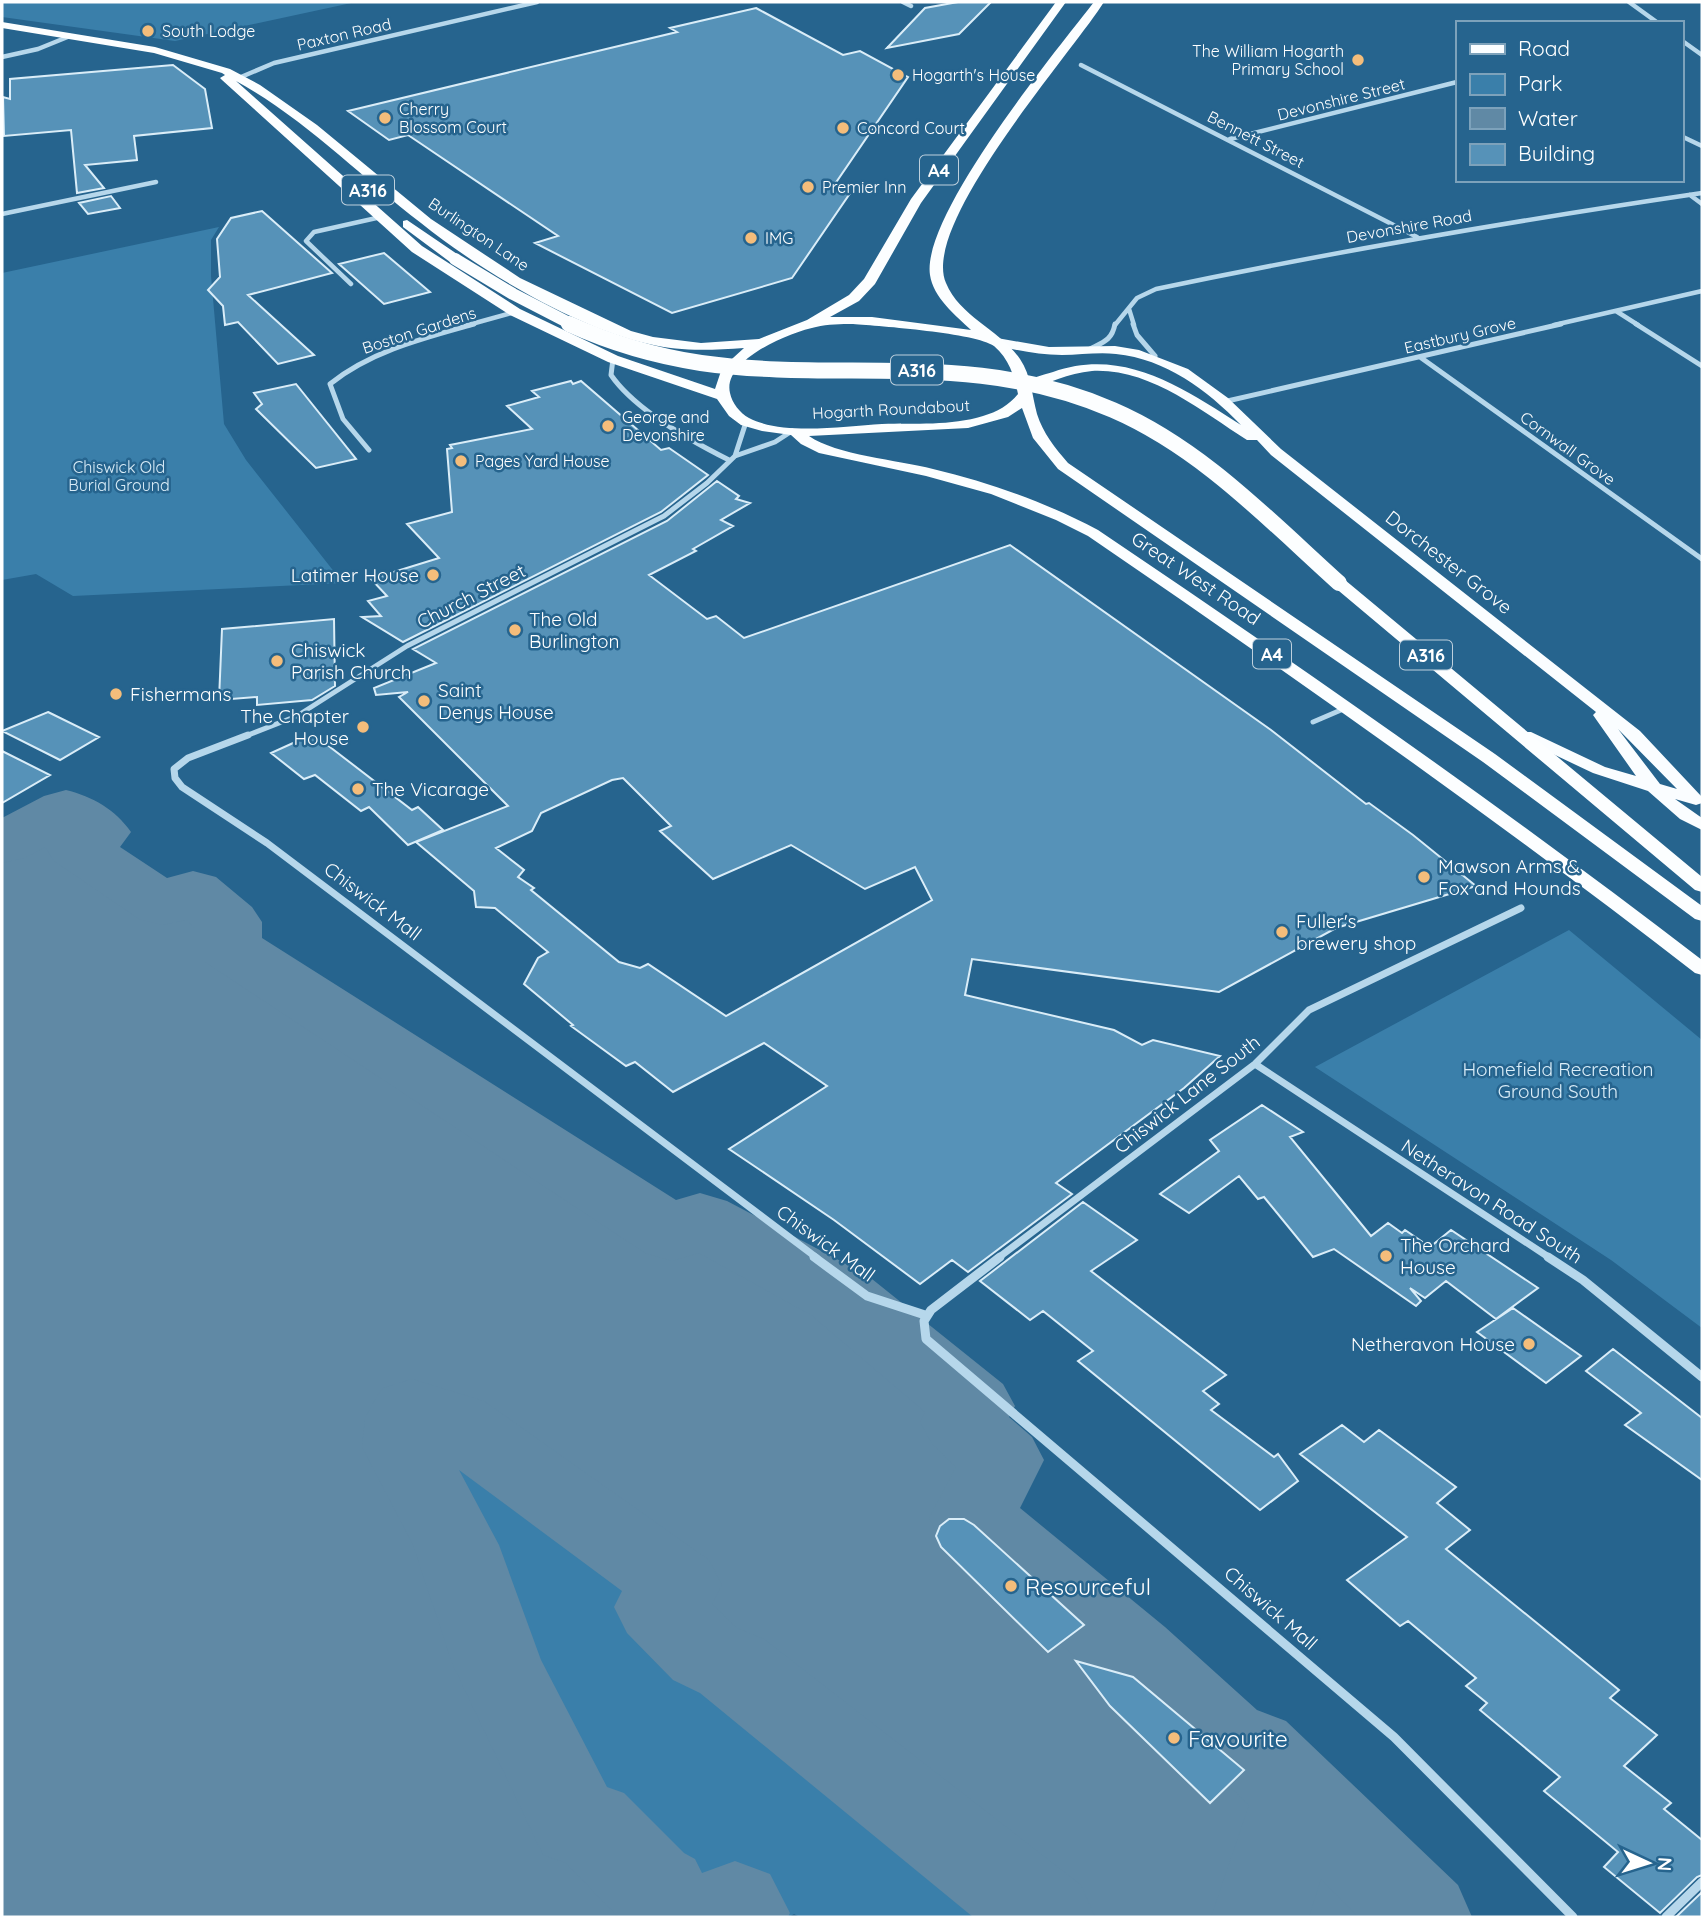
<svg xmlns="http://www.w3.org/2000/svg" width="1704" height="1919" viewBox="0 0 1704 1919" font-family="Quicksand,sans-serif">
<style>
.green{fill:#3a7faa}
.water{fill:#6089a5;stroke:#aad3eb;stroke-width:2}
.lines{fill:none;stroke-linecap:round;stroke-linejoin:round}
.river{fill:#6089a5;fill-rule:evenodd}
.building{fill:#5692b8;stroke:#daedf8;stroke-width:2;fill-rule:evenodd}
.minor-far3{stroke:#b6d7eb;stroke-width:4.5}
.minor-far2{stroke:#b6d7eb;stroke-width:5}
.minor-far1{stroke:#b6d7eb;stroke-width:7}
.minor{stroke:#b6d7eb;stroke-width:9}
.primary{fill:#fafdff;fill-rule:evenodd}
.trunk{fill:#fcfeff;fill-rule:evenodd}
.trunk-bridge-far1{stroke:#fcfeff;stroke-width:12}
.trunk-bridge{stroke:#fcfeff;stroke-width:16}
.poi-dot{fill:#f4bd7b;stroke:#26648e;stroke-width:2.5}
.labels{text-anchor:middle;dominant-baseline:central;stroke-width:5;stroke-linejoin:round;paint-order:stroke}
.far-poi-label{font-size:16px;fill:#fff;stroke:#26648e;text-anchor:start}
.far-street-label{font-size:16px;fill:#fff;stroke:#26648e}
.far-park-label{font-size:16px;fill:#daedf8;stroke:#26648e}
.shield{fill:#26648e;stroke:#bed0dd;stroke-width:2}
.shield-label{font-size:18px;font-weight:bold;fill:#fff}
.street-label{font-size:19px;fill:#fff;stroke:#26648e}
.poi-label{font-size:19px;fill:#fff;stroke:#26648e;text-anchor:start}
.park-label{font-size:19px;fill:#daedf8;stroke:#26648e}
.near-poi-label{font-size:23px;fill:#fff;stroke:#26648e;text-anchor:start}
</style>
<rect width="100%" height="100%" fill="#26648e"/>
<path class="green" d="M2,2h354l-181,39 -173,-24z
M219,227l-8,13v36l13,148 22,36 97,123 -270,13 -37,-22 -34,6v-307z
M1569,930l133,110v288l-91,-68 -296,-193z
M412,1410l43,13 223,162 -19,22 46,47 27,12 314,251h-246l-6,-3 -5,3h-53l5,-4 -6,-7 -18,11h-44l-12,-27 -84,-65 -80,-162 -41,-118 -52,-98 2,-29z"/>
<path class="water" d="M66,809l33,23 -22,15 86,58 30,-14 35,31 1,25 442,287 29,-14 139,75 135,111 -13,16 41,38 -29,58 160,135 99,93 21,3 170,168h-377l-314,-251 -27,-12 -47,-47 20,-22 -223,-162 -43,-13 -6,8 -2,29 52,98 41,118 80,161 13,-1 60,61 11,6 12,27h-671v-1073z"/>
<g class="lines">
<path class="river" d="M66,790c27,7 49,19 65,42l-11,15 47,31 26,-7 23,6 36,30 10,15v16l414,262 24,-7 27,8 140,74 136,109 12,22 -6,11 23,20 12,23 -24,48 145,119 92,83 29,11 172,164 14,32h-114l-37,-38 -12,38h-98l38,-112 -22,-21 -28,-10 -98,-95 -159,-137 -13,-24 27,-51 -24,-23 -12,-22 5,-10 -114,-97 -112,-62 -27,8 -27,-8 -440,-291 -10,-15v-19l-9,-8 -23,5 -24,-6 -85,-58 -9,-14 -20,11 -23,5v-45l42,-22z
M412,1379l72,22 225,159 13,25 -10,19 25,24 27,11 317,246 14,32h-122l-273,-224 -27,-13 -46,-47 -13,-26 8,-16 -163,-121 40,75 42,115 66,127 17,6 60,60 11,6 7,14 33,-12 35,13 20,39 -2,4h-168l-4,-2 -50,-52 -23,-8 -91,-192 -39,-118 -51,-98 3,-29 12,-22 6,-8z"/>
</g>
<path class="building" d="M958,2h33l-32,32 -72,14 38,-40z
M756,8l87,47 17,-4 48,26 -73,107 20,2 -63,92 -120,35 -137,-70 23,-7 -150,-101 -19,5 -41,-29 329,-79 -7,-4z
M173,65l32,24 7,39 -78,8 3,24 -52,5 19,23 -27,5 -6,-63 -67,6 -1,-39 7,2v-20z
M111,196l9,12 -32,6 -9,-11z
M262,211l70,62 -84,22 66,60 -36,9 -40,-42 -13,3 -2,-19 -15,-16 12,-13 -3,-38 14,-21z
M384,253l46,39 -46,12 -45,-40z
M571,381l2,3 8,-3 80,69 8,-2 39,27 -47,37 -258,130 -41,-25 19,-1 -13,-15 19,-5 -16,-17 68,-21 -32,-34 45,-12 -5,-63 5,-1 -2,-3 82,-16 -25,-23 32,-9 -7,-6z
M296,384l60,75 -40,9 -60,-59 6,-5 -8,-11z
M717,481l22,15 -3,3 14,4 -29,17 12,6 -40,23 3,2 -47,24 58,44 9,-3 28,22 266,-93 261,185 95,74 3,-1 44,32 63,51 -140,42 -117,64 -247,-33 -7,36 149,35 28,15 11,-5 67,16 -36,32 -128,95 16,11 -104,78 -16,-12 -32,24 -86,-64 -105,-71 98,-63 -63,-43 -91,49 -38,-30 -9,4 -55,-40 2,-1 -49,-41 14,-26 10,-6 -53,-44 -19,-1 -2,-16 -58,-49 92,-36 -109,-109 9,-5 -32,3 -2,-7 62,-25 -23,-14 254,-128zM623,778l48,48 -11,5 53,48 78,-34 74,44 50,-22 17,33 -206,116 -78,-52 -8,4 -21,-6 -88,-72 3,-2 -16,-11 6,-7 -28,-22 36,-17 9,-18 71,-33z
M334,619l1,67 -23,14 -55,5v-8l-38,3 3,-71z
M48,712l51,25 -39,23 -58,-29z
M313,734l99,76 6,-3 25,23 -35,15 -39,-38 -8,4 -46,-36 -11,4 -33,-26z
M2,751l48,24 -48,28z
M1262,1105l41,27 -13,5 81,99 17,-13 14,10 3,-3 25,17 21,-17 87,58 -42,31 -50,-38 -21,17 -15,-10 11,13 -5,5 -82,-57 -21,8 -49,-60 -6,2 -19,-23 -50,37 -29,-19 59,-43 -9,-11z
M1083,1202l54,38 -46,31 135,104 -23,16 16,13 -8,6 63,47 4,-3 20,27 -38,29 -182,-149 15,-10 -50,-40 -13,9 -50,-39z
M1513,1308l68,48 -35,27 -69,-51z
M1613,1349l89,69v62l-77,-55 16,-12 -55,-42z
M1342,1425l22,17 15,-12 77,57 -19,16 33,27 -24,19 173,141 -9,8 47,37 -33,31 47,37 -7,6 38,31v35l-5,2 -37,36 -56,-46 14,-15 -74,-61 16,-14 -80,-67 7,-7 -21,-17 10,-8 -68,-57 -8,5 -53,-46 60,-43 -107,-83z
M949,1519h15l10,6 110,100 -36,27 -107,-105 -5,-11 4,-10z
M1076,1661l57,16 111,93 -34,33 -100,-97z
M1702,1892v25h-26z"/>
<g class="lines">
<path class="minor-far3" d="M903,2l8,4
M1629,2l29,21
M1681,40l21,15
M2,57l36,-8 32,-13
M1081,65l336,172
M241,77l33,-14 263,-61
M1681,136l21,10
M1230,139l227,-57
M1690,195l12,9
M2,214l154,-32
M351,284l-45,-43 8,-9 67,-15
M1129,309l5,16
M1616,311l22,14
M468,325l47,-13
M1115,325l22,-27 19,-9c181,-38 363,-69 546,-96
M1554,325l148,-34"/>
<path class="minor-far2" d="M1133,324l4,11 18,21
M1636,324l66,42
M1090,349c14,-7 22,-9 25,-25
M1420,357l282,202
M613,359l-2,16c24,35 80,66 118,85
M1223,402l338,-78
M369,450l-26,-31 -13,-35c41,-33 94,-46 144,-60
M735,456l11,-34
M1313,722l35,-15
M243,737l54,-21 110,-70 257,-130 43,-33 28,-27 40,-14 17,-11"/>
<path class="minor-far1" d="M248,735l-60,23 -14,11 1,9 7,9 85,56 550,415
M1255,1064l295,194
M998,1258l257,-194 54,-54 212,-102"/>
<path class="minor" d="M814,1257l53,39 58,19
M1000,1257l-69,53 -7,11 2,18 468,398 179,180
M1548,1257l35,23 119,97
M1666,1917l36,-35"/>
<path class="primary" d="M997,338l52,9 66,-1 24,4 49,19 40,29 53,51 359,282 62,66v6l-6,2 -21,-6 27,19v12l-22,-11 -32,-28 -55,-18 -74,-35 -2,-3 2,-3h12l74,35 31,9 -43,-61 3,-3 -325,-257 -14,-15h-10c-46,-29 -97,-72 -155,-69 -24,2 -44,13 -67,19l-6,-4c8,-7 23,-11 34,-14 71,-25 130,16 188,53 -34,-35 -75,-66 -125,-71 -18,-2 -36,1 -54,1 -24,0 -46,-5 -69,-10l-2,-3zM1618,729l59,60 -17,-5z"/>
<path class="trunk" d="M1056,2h10l-145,201 -46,81 -16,17 -29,16h42l99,13c-15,-14 -38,-33 -41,-55 -9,-59 125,-223 164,-273h10c-33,52 -184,222 -158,281 14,34 54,47 74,76 11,16 12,36 17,55 6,19 18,34 31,49l427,291 207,152v15l-7,-2 -212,-157 -425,-293 -25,-31 -11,-30 -14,9 -40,11 -159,8c27,19 89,24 124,33 58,14 112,33 165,61 205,138 408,279 604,430v15l-7,-2c-197,-153 -401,-296 -607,-437l-32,-16 -65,-26 -65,-18 -107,-23 -18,-9 -10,-9 -29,-4 -21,-6 -12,-9 -12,-17 -109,-37 -98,-47 -98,-63 -190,-172 -2,-2 5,-3 -3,-2 -68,-20 -152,-25v-6l153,25 75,22 30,16 57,40 114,94 89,59 111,53 22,6 48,6 58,-4 48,-19 42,-25 15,-16 47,-80zM236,81c68,37 124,95 185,142 60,48 153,104 228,121 32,8 63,6 95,4l-22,20 -7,21 -97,-33 -98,-47 -98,-63zM853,324c27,2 123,9 141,22 15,13 20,29 24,48 -9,11 -21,18 -35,22 -32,10 -68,7 -101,8 -38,2 -99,12 -133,-6 -9,-5 -17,-15 -19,-25 -8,-33 60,-61 86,-66 12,-3 25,-3 37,-3z
M407,220l53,36v6h-10l-47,-35v-6z
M1339,578l6,2 357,297v15l-7,-2 -362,-304 -2,-3 2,-3z"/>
<path class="trunk-bridge-far1" d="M455,259l58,35 60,31"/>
<path class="trunk-bridge" d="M569,324c42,19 86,32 132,39 142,20 272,-14 412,47 88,38 156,110 226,173"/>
</g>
<g class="poi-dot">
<circle cx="148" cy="31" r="7"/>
<circle cx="1358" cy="60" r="7"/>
<circle cx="898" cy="75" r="7"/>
<circle cx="385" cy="118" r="7"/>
<circle cx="843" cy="128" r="7"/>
<circle cx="808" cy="187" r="7"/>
<circle cx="751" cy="238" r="7"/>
<circle cx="608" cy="426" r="7"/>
<circle cx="461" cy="461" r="7"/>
<circle cx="433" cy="575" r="7"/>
<circle cx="515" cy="630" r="7"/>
<circle cx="277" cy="661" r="7"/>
<circle cx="116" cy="694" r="7"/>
<circle cx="424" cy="701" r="7"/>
<circle cx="363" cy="727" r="7"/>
<circle cx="358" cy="789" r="7"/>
<circle cx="1424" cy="877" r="7"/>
<circle cx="1282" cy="932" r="7"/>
<circle cx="1386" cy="1256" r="7"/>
<circle cx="1529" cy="1344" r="7"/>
<circle cx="1011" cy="1586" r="7"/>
<circle cx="1174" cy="1738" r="7"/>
</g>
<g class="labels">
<g class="far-poi-label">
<text x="162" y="31">South Lodge</text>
<text x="1344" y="51" text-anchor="end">The William Hogarth<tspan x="1344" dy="18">Primary School</tspan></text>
<text x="912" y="75">Hogarth's House</text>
<text x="399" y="109">Cherry<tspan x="399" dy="18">Blossom Court</tspan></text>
<text x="857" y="128">Concord Court</text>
<text x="822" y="187">Premier Inn</text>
<text x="765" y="238">IMG</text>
<text x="622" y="417">George and<tspan x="622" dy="18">Devonshire</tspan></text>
<text x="475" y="461">Pages Yard House</text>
</g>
<g class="far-street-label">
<text transform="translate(344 34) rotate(-13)">Paxton Road</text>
<text transform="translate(1341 99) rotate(-14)">Devonshire Street</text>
<text transform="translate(1256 139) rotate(27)">Bennett Street</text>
<text transform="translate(1409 226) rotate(-10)">Devonshire Road</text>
<text transform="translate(479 234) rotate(34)">Burlington Lane</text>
<text transform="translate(419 330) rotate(-18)">Boston Gardens</text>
<text transform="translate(1460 335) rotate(-13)">Eastbury Grove</text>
<text transform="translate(891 409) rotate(-3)">Hogarth Roundabout</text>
<text transform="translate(1568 448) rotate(36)">Cornwall Grove</text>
</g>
<g class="far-park-label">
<text x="119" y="467">Chiswick Old<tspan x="119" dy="18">Burial Ground</tspan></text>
</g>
<g class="shield">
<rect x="920" y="155.5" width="38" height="29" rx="5"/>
<rect x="342" y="175.5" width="52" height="29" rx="5"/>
<rect x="891" y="355.5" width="52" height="29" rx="5"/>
<rect x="1253" y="639.5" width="38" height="29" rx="5"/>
<rect x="1400" y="640.5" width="52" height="29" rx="5"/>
</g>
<g class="shield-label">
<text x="939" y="170">A4</text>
<text x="368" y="190">A316</text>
<text x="917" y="370">A316</text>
<text x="1272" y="654">A4</text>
<text x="1426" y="655">A316</text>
</g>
<g class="street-label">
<text transform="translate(1449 562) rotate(38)">Dorchester Grove</text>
<text transform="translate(1196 578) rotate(34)">Great West Road</text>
<text transform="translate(471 596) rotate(-27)">Church Street</text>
<text transform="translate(373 901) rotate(37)">Chiswick Mall</text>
<text transform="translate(1187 1094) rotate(-38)">Chiswick Lane South</text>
<text transform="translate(1492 1201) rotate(33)">Netheravon Road South</text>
<text transform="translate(826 1243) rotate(36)">Chiswick Mall</text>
<text transform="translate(1271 1608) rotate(41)">Chiswick Mall</text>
</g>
<g class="poi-label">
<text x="419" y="575" text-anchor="end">Latimer House</text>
<text x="529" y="619">The Old<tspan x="529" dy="22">Burlington</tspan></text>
<text x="291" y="650">Chiswick<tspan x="291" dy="22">Parish Church</tspan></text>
<text x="438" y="690">Saint<tspan x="438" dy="22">Denys House</tspan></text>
<text x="130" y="694">Fishermans</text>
<text x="349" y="716" text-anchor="end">The Chapter<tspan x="349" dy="22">House</tspan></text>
<text x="372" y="789">The Vicarage</text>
<text x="1438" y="866">Mawson Arms &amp;<tspan x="1438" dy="22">Fox and Hounds</tspan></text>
<text x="1296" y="921">Fuller's<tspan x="1296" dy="22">brewery shop</tspan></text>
<text x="1400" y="1245">The Orchard<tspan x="1400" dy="22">House</tspan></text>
<text x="1515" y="1344" text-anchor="end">Netheravon House</text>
</g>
<g class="park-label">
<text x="1558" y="1069">Homefield Recreation<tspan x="1558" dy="22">Ground South</tspan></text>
</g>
<g class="near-poi-label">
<text x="1025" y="1586">Resourceful</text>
<text x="1188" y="1738">Favourite</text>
</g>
</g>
<rect width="1704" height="1919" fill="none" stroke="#ffffff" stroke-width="7"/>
<rect x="1456" y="21" width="228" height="161" fill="#26648e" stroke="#7da2bb" stroke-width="2"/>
<rect x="1470" y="44" width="35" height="10" fill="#fafdff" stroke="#7da2bb" stroke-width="2"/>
<text x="1518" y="56" font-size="21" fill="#ffffff">Road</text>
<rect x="1470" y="74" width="35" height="21" fill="#3a7faa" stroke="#7da2bb" stroke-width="2"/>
<text x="1518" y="91" font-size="21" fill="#ffffff">Park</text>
<rect x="1470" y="108" width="35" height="21" fill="#6089a5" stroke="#7da2bb" stroke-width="2"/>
<text x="1518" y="126" font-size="21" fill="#ffffff">Water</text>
<rect x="1470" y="144" width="35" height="21" fill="#5692b8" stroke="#7da2bb" stroke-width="2"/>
<text x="1518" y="161" font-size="21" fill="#ffffff">Building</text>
<g transform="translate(1648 1863) rotate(94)" stroke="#26648e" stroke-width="5" paint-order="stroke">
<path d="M0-5L12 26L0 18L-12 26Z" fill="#ffffff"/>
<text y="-10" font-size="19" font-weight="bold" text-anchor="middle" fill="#ffffff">N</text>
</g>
</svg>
